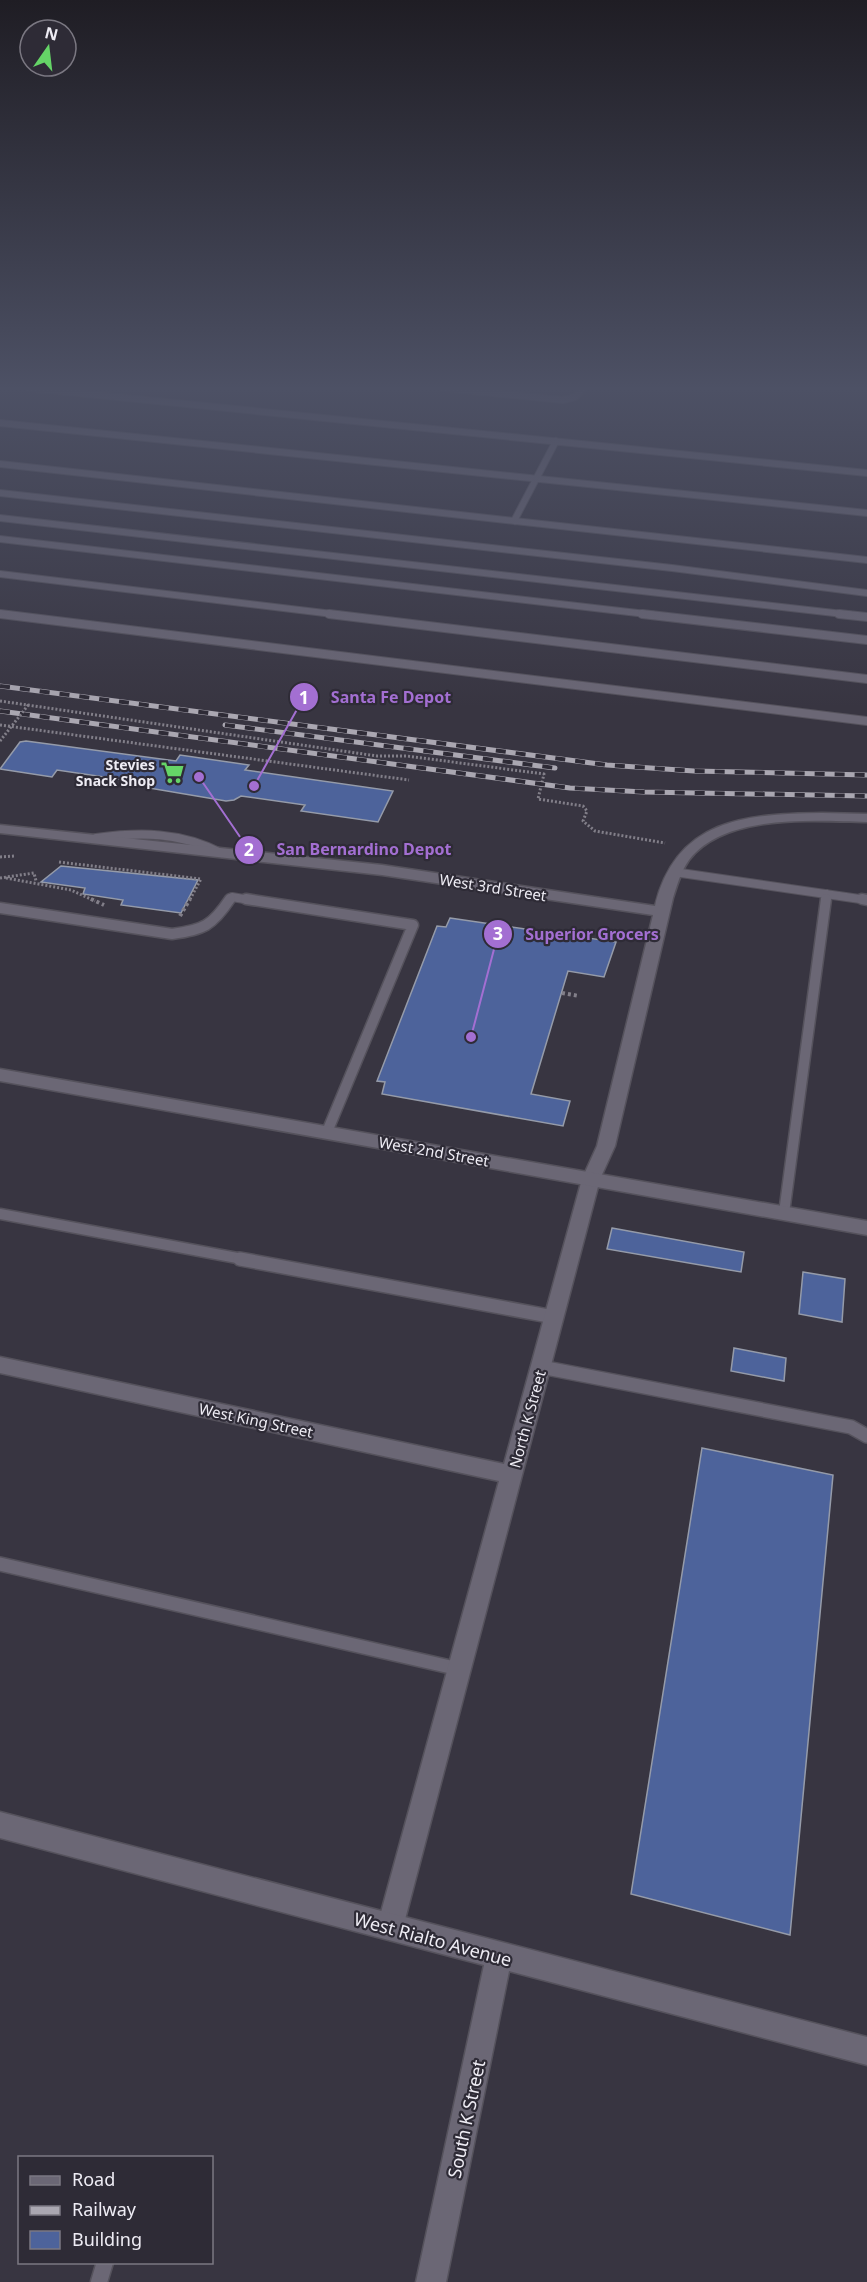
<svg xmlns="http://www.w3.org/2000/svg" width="867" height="2282" viewBox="0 0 867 2282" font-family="'Noto Sans',sans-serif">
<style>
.building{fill:#4d639b;stroke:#959ba9;stroke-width:1.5}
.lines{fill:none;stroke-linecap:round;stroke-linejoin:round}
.service-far4-casing{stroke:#55525c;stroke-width:8}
.service-far3-casing{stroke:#55525c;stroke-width:10}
.service-far2-casing{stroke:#55525c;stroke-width:13}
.service-far1-casing{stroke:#55525c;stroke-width:16}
.service-casing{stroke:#55525c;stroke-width:19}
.minor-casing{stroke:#55525c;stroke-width:3}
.tertiary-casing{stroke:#55525c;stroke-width:3}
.secondary-casing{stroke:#55525c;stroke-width:3}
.path-far1{stroke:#827f89;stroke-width:3;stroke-dasharray:2 2;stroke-linecap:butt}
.path{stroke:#827f89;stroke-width:4;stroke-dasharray:3 3;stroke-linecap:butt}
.service-far4{stroke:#6b6775;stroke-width:6}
.service-far3{stroke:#6b6775;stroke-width:8}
.service-far2{stroke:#6b6775;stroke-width:10}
.service-far1{stroke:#6b6775;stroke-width:13}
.service{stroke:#6b6775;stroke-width:16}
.minor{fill:#6b6775;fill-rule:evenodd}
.tertiary{fill:#6b6775;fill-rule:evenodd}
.secondary{fill:#6b6775;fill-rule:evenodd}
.rail-casing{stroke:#aaa7b1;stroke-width:5}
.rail{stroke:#2e2b36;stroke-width:4;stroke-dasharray:10;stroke-linecap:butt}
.path-bridge{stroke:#827f89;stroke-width:3;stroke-dasharray:2 2;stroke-linecap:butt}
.labels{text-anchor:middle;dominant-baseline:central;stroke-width:4.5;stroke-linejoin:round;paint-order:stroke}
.far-poi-label{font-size:14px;font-weight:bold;fill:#eeecf4;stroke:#2e2b36;text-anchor:end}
.street-label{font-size:15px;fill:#eeecf4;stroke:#2e2b36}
.near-street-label{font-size:18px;fill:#eeecf4;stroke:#2e2b36}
.leader{fill:none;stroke:#a36fd2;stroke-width:2}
.callout-dot{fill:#a36fd2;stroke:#2e2b36;stroke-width:2}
.mark-label{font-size:18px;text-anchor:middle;font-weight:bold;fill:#fff}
.callout-label{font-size:16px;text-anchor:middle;font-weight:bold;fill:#a36fd2;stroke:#2e2b36;stroke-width:4.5;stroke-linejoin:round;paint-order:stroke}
</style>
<rect width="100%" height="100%" fill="#383541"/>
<path class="building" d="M26,741l150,20 4,-6 69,10 -4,5 148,21 -15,31 -77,-11 4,-6 -64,-9 -7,4 -8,1 -77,-13 3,-4 -95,-14 -5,7 -52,-8 20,-27z
M61,866l137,14 -17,33 -60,-8 2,-5 -40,-6 2,-6 -44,-6z
M450,918l166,24 -12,35 -36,-6 -37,123 39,7 -7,25 -181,-32 3,-12 -8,-1 60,-155 9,1z
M612,1228l132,24 -3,20 -134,-23z
M803,1272l42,7 -3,43 -43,-8z
M734,1348l52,10 -2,23 -53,-10z
M702,1448l131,27 -43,460 -159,-41z"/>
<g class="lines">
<defs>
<path id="service-far4" d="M28,388l839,85
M443,388l120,12 12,-3 8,-9
M0,423l867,90
M0,464l867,96
M0,493l672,75 195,25
M0,518l852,97
M514,521l42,-80
M0,539l655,76
M0,574l341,41
M0,614l11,1"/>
<path id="service-far3" d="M0,614l867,107
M329,614l538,65
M642,614l225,26
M839,614l28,3
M96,838c44,-6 85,-6 125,15
M674,872l193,28
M229,901l3,-4 24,4
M826,901l1,-7"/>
<path id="service-far2" d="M246,899l167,26 -86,207
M862,899l5,1
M0,908l172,26c31,-4 40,-8 58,-35
M784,1213l42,-314
M0,1214l248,46"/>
<path id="service-far1" d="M240,1259l314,58
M541,1367l310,60 16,9
M0,1564l459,105"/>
<path id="service" d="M99,2282l6,-20"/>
<path id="minor" d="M822,813l45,1v8c-52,-1 -142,-9 -178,38 -8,11 -12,25 -16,38l-58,248 -15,33 -197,748 -4,9 -9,4 -9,-4 -4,-9 122,-446 -499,-108v-16l504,107 78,-285 15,-33 56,-231 -271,-40 -382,-42v-8l382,40 273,41c21,-87 90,-92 167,-93z"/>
<path id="tertiary" d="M0,1812l867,225v28l-358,-94 -63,311h-30l68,-317 -484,-127z"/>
<path id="secondary" d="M0,1069l867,152v14l-867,-154z"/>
</defs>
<use href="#service-far4" class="service-far4-casing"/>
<use href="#service-far3" class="service-far3-casing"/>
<use href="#service-far2" class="service-far2-casing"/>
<use href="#service-far1" class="service-far1-casing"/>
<use href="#service" class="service-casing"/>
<use href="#minor" class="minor-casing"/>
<use href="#tertiary" class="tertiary-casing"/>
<use href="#secondary" class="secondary-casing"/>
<path class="path-far1" d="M0,701l377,55h30l137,18 -6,25 45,7 4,5 -4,10 12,10 70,12
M0,725l409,55
M0,857l15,-1
M59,862l142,17 -12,22
M0,878l34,-5 2,8
M6,878l65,12 24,11"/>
<path class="path" d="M91,899l13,6
M180,916l10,-17
M562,993l17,3"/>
<use href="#service-far4" class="service-far4"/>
<use href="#service-far3" class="service-far3"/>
<use href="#service-far2" class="service-far2"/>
<use href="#service-far1" class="service-far1"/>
<use href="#service" class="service"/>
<use href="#minor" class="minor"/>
<use href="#tertiary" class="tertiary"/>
<use href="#secondary" class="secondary"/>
<defs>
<path id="rail" d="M0,686l607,79 87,6 173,4
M0,711l570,77 74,4 223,4
M225,725l330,43"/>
</defs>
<use href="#rail" class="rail-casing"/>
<use href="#rail" class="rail"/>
<path class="path-bridge" d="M0,741l29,-37"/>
</g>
<linearGradient id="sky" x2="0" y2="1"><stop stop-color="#1f1d24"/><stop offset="0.55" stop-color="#4d5165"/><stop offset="1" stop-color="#4d5165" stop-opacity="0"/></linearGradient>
<rect width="867" height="707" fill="url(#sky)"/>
<defs>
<symbol id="supermarket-bare" viewBox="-9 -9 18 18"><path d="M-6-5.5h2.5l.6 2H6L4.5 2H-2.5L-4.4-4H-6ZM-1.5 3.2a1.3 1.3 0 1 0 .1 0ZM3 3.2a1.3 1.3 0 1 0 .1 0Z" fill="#65d467" stroke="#2e2b36" stroke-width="2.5" paint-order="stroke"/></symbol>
</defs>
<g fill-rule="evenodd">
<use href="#supermarket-bare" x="156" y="756" width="33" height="33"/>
</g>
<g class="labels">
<g class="far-poi-label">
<text x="155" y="764">Stevies<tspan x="155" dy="16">Snack Shop</tspan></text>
</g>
<g class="street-label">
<text transform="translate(493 887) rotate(9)">West 3rd Street</text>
<text transform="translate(434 1151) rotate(10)">West 2nd Street</text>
<text transform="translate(527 1419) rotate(-75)">North K Street</text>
<text transform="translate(256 1420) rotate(12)">West King Street</text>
</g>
<g class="near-street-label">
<text transform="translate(433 1939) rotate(15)">West Rialto Avenue</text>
<text transform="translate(466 2119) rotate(-78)">South K Street</text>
</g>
</g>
<path class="leader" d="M254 786L304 697M199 777L249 850M471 1037L498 934"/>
<g class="callout-dot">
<circle cx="254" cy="786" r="6"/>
<circle cx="199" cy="777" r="6"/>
<circle cx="471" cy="1037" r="6"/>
<circle cx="304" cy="697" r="15"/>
<circle cx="249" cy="850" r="15"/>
<circle cx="498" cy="934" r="15"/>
</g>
<g class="mark-label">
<text x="304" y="704">1</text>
<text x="249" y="856">2</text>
<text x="498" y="940">3</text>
</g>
<g class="callout-label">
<text x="391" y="703">Santa Fe Depot</text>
<text x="364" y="855">San Bernardino Depot</text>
<text x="592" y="940">Superior Grocers</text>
</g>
<rect x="18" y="2156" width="195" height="108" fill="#2e2b36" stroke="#7b7882" stroke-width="1.5"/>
<rect x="30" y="2176" width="30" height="9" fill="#6b6775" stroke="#7b7882" stroke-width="1.5"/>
<text x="72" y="2186" font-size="18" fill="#eeecf4">Road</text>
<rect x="30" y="2206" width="30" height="9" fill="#aaa7b1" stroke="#7b7882" stroke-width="1.5"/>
<text x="72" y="2216" font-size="18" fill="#eeecf4">Railway</text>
<rect x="30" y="2231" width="30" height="18" fill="#4d639b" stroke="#7b7882" stroke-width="1.5"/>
<text x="72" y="2246" font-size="18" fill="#eeecf4">Building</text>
<g transform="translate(48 48) rotate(14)"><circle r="28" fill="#2e2b36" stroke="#7b7882" stroke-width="1.5"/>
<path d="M0-4.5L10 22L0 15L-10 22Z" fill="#65d467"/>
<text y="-9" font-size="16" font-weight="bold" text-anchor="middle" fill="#eeecf4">N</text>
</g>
</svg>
